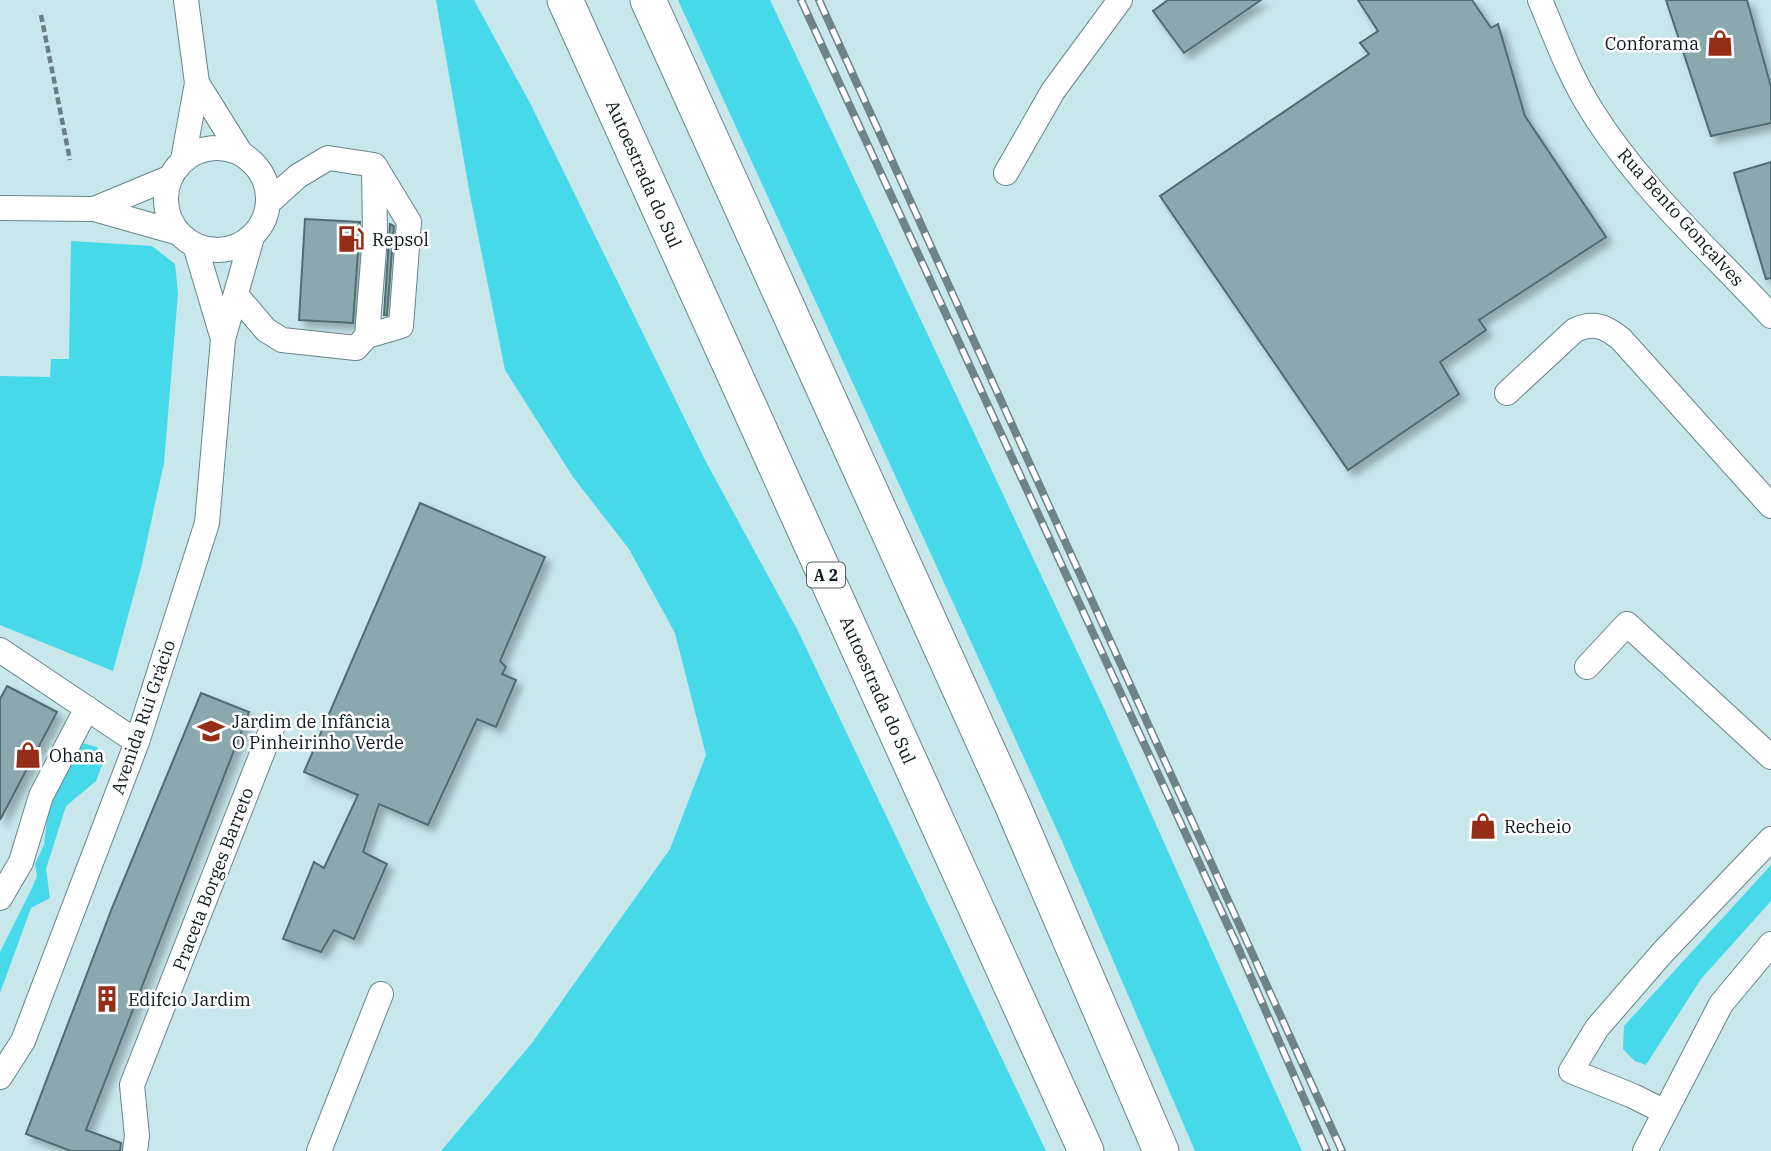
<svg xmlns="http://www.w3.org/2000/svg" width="1771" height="1151" viewBox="0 0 1771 1151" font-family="'IBM Plex Serif',serif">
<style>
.green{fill:#46d9ea}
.building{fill:#8ba9ad;stroke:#506c70;stroke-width:2;filter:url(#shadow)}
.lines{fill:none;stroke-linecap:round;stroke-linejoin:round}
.minor-casing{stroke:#688588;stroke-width:26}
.highway-casing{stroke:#688588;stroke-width:37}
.path{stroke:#687e81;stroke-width:4.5;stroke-dasharray:7 3.5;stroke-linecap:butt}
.minor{stroke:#fff;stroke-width:24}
.highway{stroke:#fff;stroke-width:35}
.rail-casing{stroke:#6e8487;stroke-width:8}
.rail{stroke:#fff;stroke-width:5;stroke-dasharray:16;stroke-linecap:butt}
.labels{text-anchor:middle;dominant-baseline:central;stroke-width:5;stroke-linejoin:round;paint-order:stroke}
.shield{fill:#fff;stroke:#565e5f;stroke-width:2}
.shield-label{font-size:16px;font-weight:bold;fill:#0e191b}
.poi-label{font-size:18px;fill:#0e191b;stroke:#fff;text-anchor:start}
.street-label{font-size:18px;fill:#0e191b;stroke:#fff}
</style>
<defs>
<filter id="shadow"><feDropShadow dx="6" dy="6" stdDeviation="3.5" flood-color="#0004"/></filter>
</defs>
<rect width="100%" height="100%" fill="#c7e7eb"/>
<path class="green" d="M436,0h38l56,103 175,357 93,171 248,520h-605l91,-108 138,-194 36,-94 -31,-122 -46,-84 -56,-72 -68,-107 -35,-175z
M678,0h92l337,715 195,436h-107l-134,-312z
M71,241l81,5 23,18 3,29 -14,170 -23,105 -28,103 -113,-46v-249l50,1 1,-18h18z
M78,742l19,5 5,18 -6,16 -30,25 -20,63 4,29 -19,10 -31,85v-41l32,-64 5,-12 -2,-12 9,-19 6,-51z
M1771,865v36l-70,78 -55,86 -11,-4 -12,-12 1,-23z"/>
<path class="building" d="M1168,0h93l-77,53 -31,-42z
M1358,0h114l19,28 7,-4 27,92 81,121 -127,83 7,10 -46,32 19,32 -111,76 -188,-274 209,-142 -9,-11 18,-12z
M1666,0h81l24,87v36l-60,13z
M1771,162v116l-5,1 -32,-106z
M305,219l55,3 -7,101 -54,-3z
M390,224l4,2 -7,89h-3z
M420,503l125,54 -45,104 6,6 -4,7 14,6 -20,47 -19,-8 -49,106 -49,-21 -16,48 24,12 -33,75 -20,-9 -13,22 -38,-13 31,-77 10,6 34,-73 -54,-23z
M7,686l50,26 -57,108v-121z
M201,693l48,19 -163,418 35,13 -1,8h-49l-45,-17 86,-226z"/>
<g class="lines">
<defs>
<path id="minor" d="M1540,0c16,38 30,77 52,111 48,77 118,139 179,205
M197,83l43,69
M166 199a51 51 0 1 1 102 0a51 51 0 1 1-102 0Z
M183,160l14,-77 -11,-83
M1006,173l47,-82 67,-91
M0,208l94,1 85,24
M94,209l77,-32
M195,245l28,94
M236,295l30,35 16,10 74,8 11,-12 8,-99 -1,-72 -46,-7 -30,18 -29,26
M367,336l34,-10 8,-104 -34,-56
M1507,393l68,-63c19,-9 31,-3 46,9l150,167
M0,650l137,92
M1587,667l40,-43 144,133
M0,898l21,-36 20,-66 46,-88
M0,1077l23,-36 114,-299 70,-219 16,-184 29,-102
M1665,1112l-32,-16 -62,-25 26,-43 66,-76 108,-113
M135,1151l2,-15 -5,-51 140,-357
M319,1151l62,-157
M1645,1151l76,-147 50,-60"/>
<path id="highway" d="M565,0l521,1151
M648,0l363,802 150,349"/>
</defs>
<use href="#minor" class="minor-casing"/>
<use href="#highway" class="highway-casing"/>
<path class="path" d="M41,15l29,145"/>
<use href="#minor" class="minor"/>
<use href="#highway" class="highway"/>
<defs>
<path id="rail" d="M801,0l435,943 91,208
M819,0l523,1151"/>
</defs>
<use href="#rail" class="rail-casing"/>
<use href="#rail" class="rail"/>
</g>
<defs>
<symbol id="shop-bare" viewBox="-9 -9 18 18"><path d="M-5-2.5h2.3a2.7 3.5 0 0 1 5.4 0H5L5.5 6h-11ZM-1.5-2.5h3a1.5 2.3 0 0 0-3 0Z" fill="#962d16" stroke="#fff" stroke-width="2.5" paint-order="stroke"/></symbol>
<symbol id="fuel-bare" viewBox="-9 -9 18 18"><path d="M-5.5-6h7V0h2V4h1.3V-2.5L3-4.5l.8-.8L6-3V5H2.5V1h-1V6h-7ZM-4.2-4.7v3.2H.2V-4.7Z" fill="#962d16" stroke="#fff" stroke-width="2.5" paint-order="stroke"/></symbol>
<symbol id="school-bare" viewBox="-9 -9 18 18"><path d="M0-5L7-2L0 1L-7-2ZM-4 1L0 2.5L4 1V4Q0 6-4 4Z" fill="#962d16" stroke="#fff" stroke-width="2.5" paint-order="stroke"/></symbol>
<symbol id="building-bare" viewBox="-9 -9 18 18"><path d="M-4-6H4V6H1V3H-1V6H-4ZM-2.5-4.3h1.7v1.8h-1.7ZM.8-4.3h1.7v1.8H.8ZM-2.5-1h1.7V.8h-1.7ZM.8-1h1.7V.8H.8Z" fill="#962d16" stroke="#fff" stroke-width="2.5" paint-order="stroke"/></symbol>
</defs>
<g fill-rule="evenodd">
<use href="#shop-bare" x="1701" y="24" width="38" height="38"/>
<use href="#fuel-bare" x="332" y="220" width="38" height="38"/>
<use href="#school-bare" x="192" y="712" width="38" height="38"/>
<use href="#shop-bare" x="9" y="736" width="38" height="38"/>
<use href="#shop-bare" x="1464" y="807" width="38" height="38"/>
<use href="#building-bare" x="88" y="980" width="38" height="38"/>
</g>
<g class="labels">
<rect class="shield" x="807" y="562.5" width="38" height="25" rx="5"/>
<g class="shield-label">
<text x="826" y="575">A 2</text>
</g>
<g class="poi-label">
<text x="1699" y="43" text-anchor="end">Conforama</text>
<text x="372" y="239">Repsol</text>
<text x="232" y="721">Jardim de Infância<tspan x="232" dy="21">O Pinheirinho Verde</tspan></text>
<text x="49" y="755">Ohana</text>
<text x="1504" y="826">Recheio</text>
<text x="128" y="999">Edifcio Jardim</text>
</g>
<g class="street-label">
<text transform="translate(644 174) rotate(66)">Autoestrada do Sul</text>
<text transform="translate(1681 217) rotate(48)">Rua Bento Gonçalves</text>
<text transform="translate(878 690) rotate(66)">Autoestrada do Sul</text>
<text transform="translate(143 717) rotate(-71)">Avenida Rui Grácio</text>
<text transform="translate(213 879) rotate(-69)">Praceta Borges Barreto</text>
</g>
</g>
</svg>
